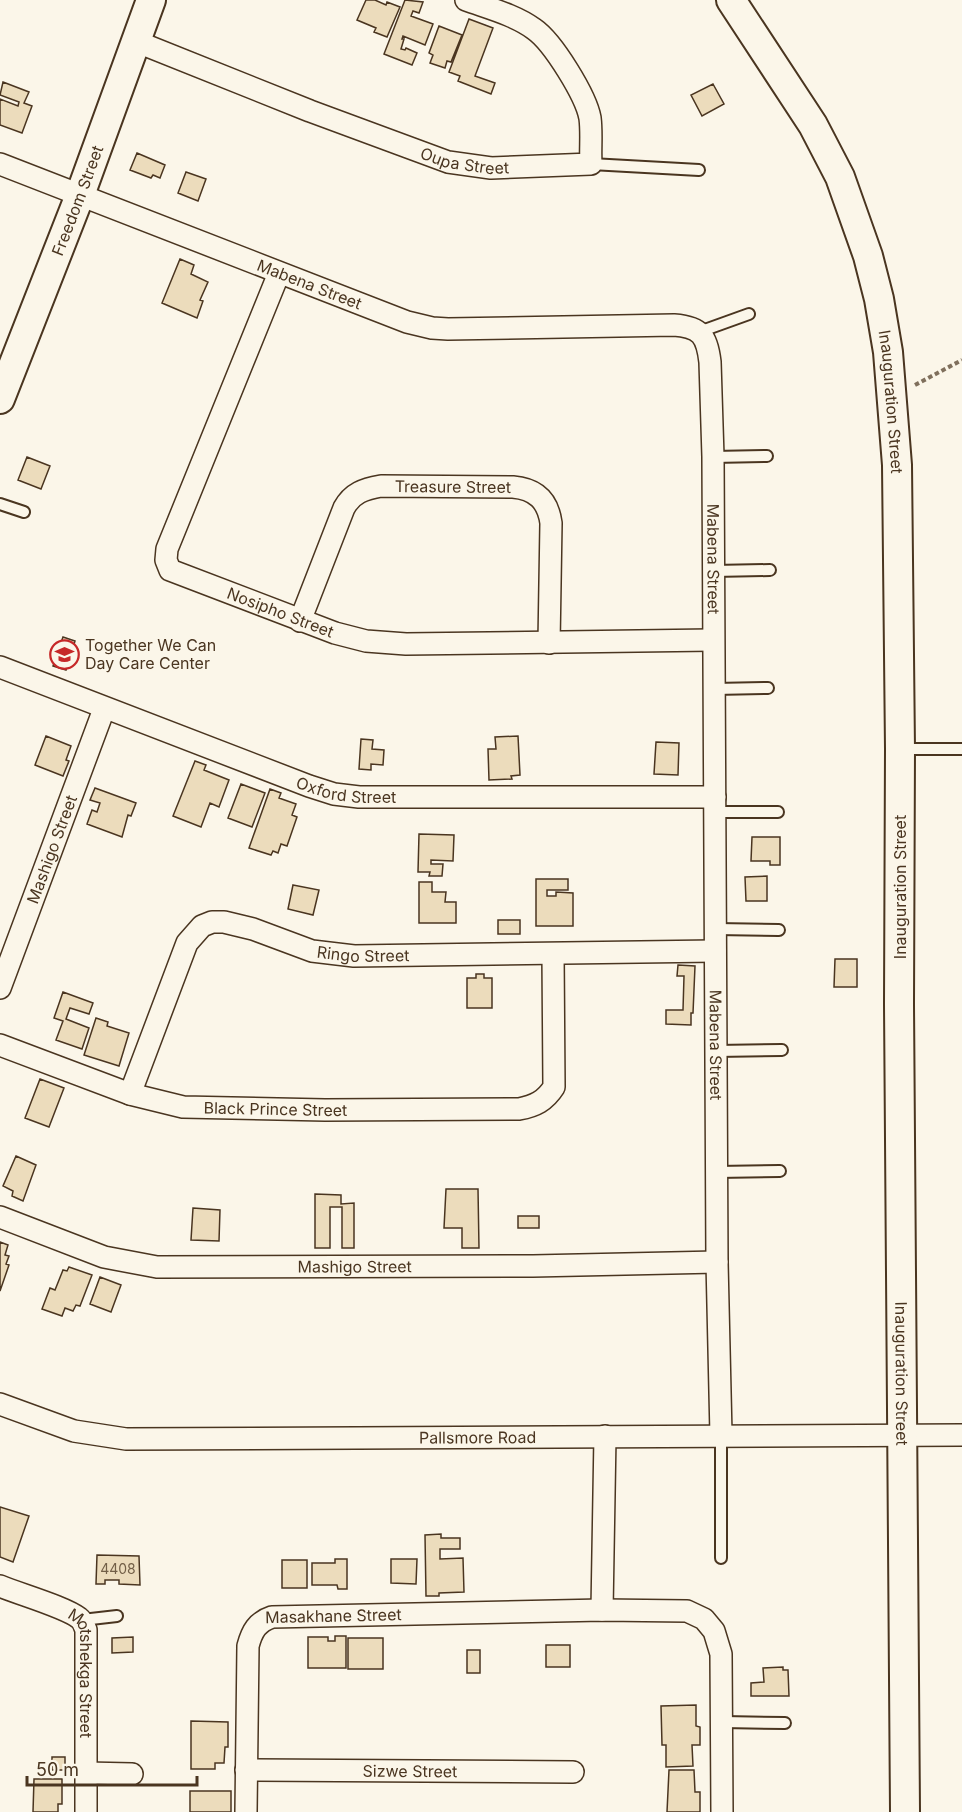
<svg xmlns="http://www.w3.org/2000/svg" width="962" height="1812" viewBox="0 0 962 1812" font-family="Inter,sans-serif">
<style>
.building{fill:#ecdcbc;stroke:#4a3520;stroke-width:1.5}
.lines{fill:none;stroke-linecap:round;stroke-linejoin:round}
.lane-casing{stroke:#4a3520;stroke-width:14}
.street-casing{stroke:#4a3520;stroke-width:24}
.secondary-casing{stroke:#4a3520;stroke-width:32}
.path{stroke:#7f6f5c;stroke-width:4;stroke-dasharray:4.5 3;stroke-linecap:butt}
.lane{stroke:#fbf6e9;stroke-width:10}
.street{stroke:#fbf6e9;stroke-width:21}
.secondary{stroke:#fbf6e9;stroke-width:28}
.labels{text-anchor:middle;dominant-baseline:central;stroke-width:4.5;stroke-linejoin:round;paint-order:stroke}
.number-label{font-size:14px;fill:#725f47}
.street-label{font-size:16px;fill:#4a3520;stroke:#fbf6e9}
.poi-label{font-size:16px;fill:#4a3520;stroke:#fbf6e9;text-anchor:start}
</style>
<rect width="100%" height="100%" fill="#fbf6e9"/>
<path class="building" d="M366,0h9l11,5 1,-3 13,5 -13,30 -13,-5 2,-4 -19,-8z
M405,0l18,2 -4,11 -6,-2 -2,5 22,8 -8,21 -22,-9 -1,3h2l-3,10 4,1 1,-2 11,5 -5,12 -28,-11z
M469,19l24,9 -18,48 20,7 -4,11 -33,-13 2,-5 -11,-4z
M439,26l23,9 -11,27 -4,-1 -2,7 -15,-5 3,-8 -4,-2z
M3,82l26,10 -5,11 8,3 -10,27 -22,-8v-26l18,7 1,-4 -19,-7z
M713,84l11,20 -22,12 -11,-21z
M137,153l28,12 -5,13 -7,-3 -2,3 -21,-8z
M186,172l20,7 -8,22 -20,-8z
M180,259l14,6 -3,9 17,8 -8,18 3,1 -6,17 -35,-15z
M27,457l23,9 -9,23 -23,-9z
M63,637l12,4 -9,29 -13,-4z
M46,736l25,10 -5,14 3,1 -6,15 -28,-11z
M518,736l2,39 -9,1 1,3 -23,1 -1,-31h8l-1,-12z
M361,739l12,1 -1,9 12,1 -1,15 -12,-1v6l-12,-1z
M656,742l23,1 -1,32 -24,-1z
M195,761l11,4 -2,5 25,10 -10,27 -9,-4 -9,24 -28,-11z
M241,784l24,9 -13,34 -24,-9z
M95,788l41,15 -5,13 -3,-1 -6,22 -35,-13 5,-14 5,2 3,-9 -10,-3z
M270,789l11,4 -2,5 17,6 -4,11 5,2 -10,29 -6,-2 -3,9 -5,-2 -2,4 -22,-7z
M419,834l35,1 -1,26 -22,-1v4h12l-1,12h-13l1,-4h-12z
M752,837h28v28h-10v-4h-19z
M767,876v25h-21l-1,-24z
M536,879h32v11h-21v6h9v-4l17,1v33h-37z
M419,882h13v10h14l-1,10h11v21h-37z
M293,885l26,5 -6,25 -25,-6z
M498,920h22v14h-22z
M835,959h22v28h-23z
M678,965l17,1 -2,47h-2v12l-25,-1v-14h17l1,-34h-7z
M476,974h8v4h8v30h-25v-30h9z
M63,992l30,11 -4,11 -19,-6 -4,11 23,9 -7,21 -26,-9 7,-19 -9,-3z
M96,1018l12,4 -1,4 22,7 -10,33 -35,-11z
M40,1079l24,9 -15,39 -24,-9z
M16,1156l20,9 -13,36 -11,-5 1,-5 -10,-5z
M446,1189h32l1,59h-17v-20h-18z
M315,1194l26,1v9l13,-1v45h-12v-41h-12v41h-15z
M193,1208l27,2 -1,31 -28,-1z
M518,1216h21v12h-21z
M0,1242l8,3 -3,10 4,1 -3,8 3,1 -9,26z
M69,1267l23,8 -12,31 -4,-1 -3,6 -8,-3 -3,8 -20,-7 8,-21 5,2 8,-20 4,1z
M100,1277l21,8 -10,27 -21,-8z
M0,1507l29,9 -16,46 -13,-5z
M441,1534v4h19v11h-20v10l23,-1 1,34 -25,1v3h-13l-1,-61z
M97,1555l42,1 1,29 -21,-1v-4h-14v4h-9z
M335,1559h12v30h-9l-1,-4h-25v-22h23z
M391,1559h26l-1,25 -25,-1z
M282,1560h25v28h-25z
M335,1636h11v32h-38v-31h20v4h7z
M133,1637v15l-21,1v-15z
M348,1638h35v31h-35z
M546,1645h24v22h-24z
M467,1650h13v23h-13z
M783,1667v3h5l1,26h-38v-13l13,-1 -1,-14z
M696,1705v21l4,1v18h-8l1,21 -27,1v-22h-4l-1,-39z
M191,1721l37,1v25h-3l-1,16h-9v6h-24z
M52,1757h13v13h-13z
M669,1770h25l1,22h5v20h-33z
M34,1779h28v25h-4v8h-25z
M190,1791h41v21h-41z"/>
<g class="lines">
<defs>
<path id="lane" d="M591,164l108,6
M699,332l50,-18
M713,457l54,-1
M0,504l24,8
M713,571l57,-1
M714,689l54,-1
M900,749h62
M714,812h64
M716,929l63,1
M716,1051l66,-1
M717,1172l63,-1
M721,1435v123
M82,1620l35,-4
M723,1722l62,1"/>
<g id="street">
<path id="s1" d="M135,41l175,70 138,51 43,6 100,-4c-1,-14 1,-31 -1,-46 -4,-22 -37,-76 -56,-89 -19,-14 -46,-21 -68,-29"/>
<path id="s2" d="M0,164l407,158 25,6 16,1 226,-4c27,2 33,11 36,37l3,95 4,805 4,173"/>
<path id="s3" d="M279,273l-112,276 -1,11 4,10 165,63 31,8 40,3 306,-4"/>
<path id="s4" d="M300,621l44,-113c8,-15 20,-19 37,-22l132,1c23,2 35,14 38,36l-2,120"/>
<path id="s5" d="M0,667l309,119 25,8 25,3h356"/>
<path id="s6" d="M0,988l104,-279"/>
<path id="s7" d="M0,1045l130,49 53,13 142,3 194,-1c16,-3 26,-8 35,-22l-1,-133"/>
<path id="s8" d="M130,1094l57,-151 15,-17 10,-4h12l29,7 59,22 42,5 361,-5"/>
<path id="s9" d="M0,1217l104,40 53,10 376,-1 184,-4"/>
<path id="s10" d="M0,1404l74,27 52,8 836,-4"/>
<path id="s11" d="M0,1586c19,8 65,21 79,32 4,3 5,7 7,12v182"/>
<path d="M602,1610l3,-174"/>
<path id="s12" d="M246,1770l327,2"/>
<path d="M86,1773l46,1"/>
<path id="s13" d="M246,1812l2,-166c4,-15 9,-24 24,-29l330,-7 85,1 17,8 10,12 7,23 1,158"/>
</g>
<g id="secondary">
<path id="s14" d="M731,0l82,125 27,52 28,79 11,43 9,53 9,113 3,284 -1,255 6,808"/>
<path id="s15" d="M0,399l80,-204 71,-195"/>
</g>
</defs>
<use href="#lane" class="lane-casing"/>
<use href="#street" class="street-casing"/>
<use href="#secondary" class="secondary-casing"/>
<path class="path" d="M915,385l47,-25"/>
<use href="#lane" class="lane"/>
<use href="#street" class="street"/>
<use href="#secondary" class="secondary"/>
</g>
<defs>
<symbol id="school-ring" viewBox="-11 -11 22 22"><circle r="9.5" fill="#fbf6e9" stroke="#c62828" stroke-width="1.5"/><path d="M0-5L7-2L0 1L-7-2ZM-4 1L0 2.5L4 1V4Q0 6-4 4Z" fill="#c62828"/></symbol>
</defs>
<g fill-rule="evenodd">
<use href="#school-ring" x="48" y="638" width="33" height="33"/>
</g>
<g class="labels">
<g class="number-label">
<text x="118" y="1568">4408</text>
</g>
<g class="street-label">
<text stroke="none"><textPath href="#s1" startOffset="352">Oupa Street</textPath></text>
<text stroke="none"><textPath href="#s15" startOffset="213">Freedom Street</textPath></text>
<text stroke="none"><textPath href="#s2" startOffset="332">Mabena Street</textPath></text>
<text stroke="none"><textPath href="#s14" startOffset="440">Inauguration Street</textPath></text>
<text stroke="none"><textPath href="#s4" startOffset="238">Treasure Street</textPath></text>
<text stroke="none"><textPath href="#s2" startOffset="960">Mabena Street</textPath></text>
<text stroke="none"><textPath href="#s3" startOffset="438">Nosipho Street</textPath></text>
<text stroke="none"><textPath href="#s5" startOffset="369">Oxford Street</textPath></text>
<text stroke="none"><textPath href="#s6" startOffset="148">Mashigo Street</textPath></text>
<text transform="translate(900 887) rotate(-90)">Inauguration Street</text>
<text stroke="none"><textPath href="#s8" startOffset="351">Ringo Street</textPath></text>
<text stroke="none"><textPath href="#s2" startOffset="1446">Mabena Street</textPath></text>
<text stroke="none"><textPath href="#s7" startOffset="286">Black Prince Street</textPath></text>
<text stroke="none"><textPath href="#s9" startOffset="363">Mashigo Street</textPath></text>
<text stroke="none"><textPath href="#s14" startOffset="1412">Inauguration Street</textPath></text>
<text stroke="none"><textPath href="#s10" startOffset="483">Pallsmore Road</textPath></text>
<text stroke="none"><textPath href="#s13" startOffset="267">Masakhane Street</textPath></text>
<text stroke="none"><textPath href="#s11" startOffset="141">Motshekga Street</textPath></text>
<text stroke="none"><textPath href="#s12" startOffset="164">Sizwe Street</textPath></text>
</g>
<g class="poi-label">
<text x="85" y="645">Together We Can<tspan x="85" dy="18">Day Care Center</tspan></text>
</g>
</g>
<path d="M27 1776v9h170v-9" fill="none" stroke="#4a3520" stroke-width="3"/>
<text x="36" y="1776" font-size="18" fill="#4a3520" stroke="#fbf6e9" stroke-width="4.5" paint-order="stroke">50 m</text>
</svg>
